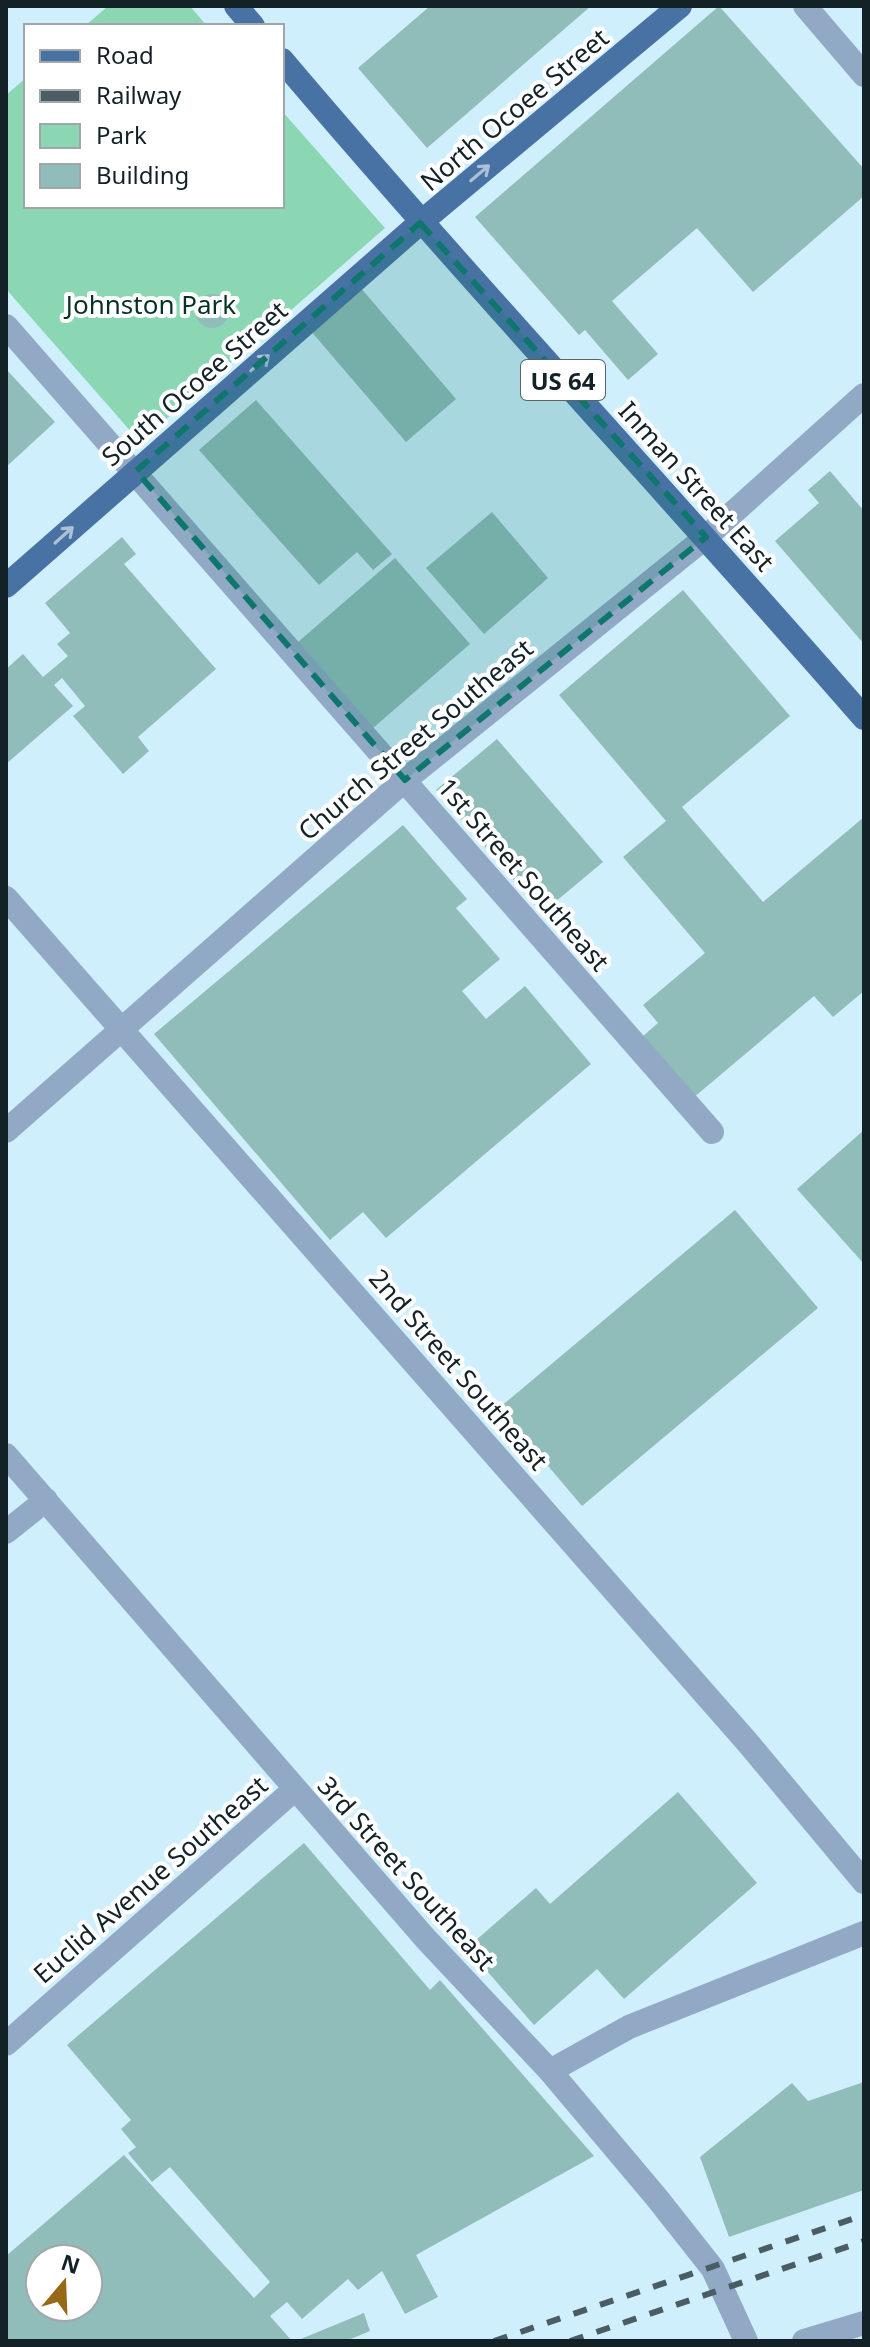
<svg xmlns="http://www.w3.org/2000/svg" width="870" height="2347" viewBox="0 0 870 2347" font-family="'Noto Sans',sans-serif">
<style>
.green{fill:#8bd7b4}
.building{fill:#90bcba;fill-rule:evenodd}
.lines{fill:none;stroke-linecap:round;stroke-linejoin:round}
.minor{stroke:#92a9c5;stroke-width:24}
.major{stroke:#4872a4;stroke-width:24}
.rail{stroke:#4a5d65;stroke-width:6;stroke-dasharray:14 14;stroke-linecap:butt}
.oneway{stroke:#adc0d6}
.marked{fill:#0f766e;fill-opacity:0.2;stroke:#0f766e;stroke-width:6;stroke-dasharray:16 10;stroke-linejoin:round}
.labels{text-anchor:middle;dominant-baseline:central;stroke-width:8;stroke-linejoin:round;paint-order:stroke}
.shield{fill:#fff;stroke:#5a6468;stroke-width:2}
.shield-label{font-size:24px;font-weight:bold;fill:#132227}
.street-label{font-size:26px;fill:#132227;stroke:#fff}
.park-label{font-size:26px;fill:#063222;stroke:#fff}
</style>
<rect width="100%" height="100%" fill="#d0effc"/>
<path class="green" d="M108,6h82l17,20h-122z
M26,78v128h256v-95l103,117 -245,214 -134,-153v-194z"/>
<path class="building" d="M430,6h161l-164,142 -69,-80z
M719,6l145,163v27l-111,96 -56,-64 -85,73 46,53 -30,26 -43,-50 -6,5 -104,-118z
M360,287l96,112 -50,43 -96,-112z
M195 311a17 17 0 1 1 34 0a17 17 0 1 1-34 0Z
M6,369l49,53 -49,45z
M256,400l136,154 -19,16 -16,-18 -38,33 -120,-135z
M830,471l34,40v133l-89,-103 44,-38 -11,-13z
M492,512l56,66 -64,56 -58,-66z
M122,537l14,17 -12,10 92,105 -78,68 11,14 -26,23 -50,-58 12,-10 -23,-28 -8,7 19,21 -67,58v-95l17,-15 20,23 25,-21 -11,-12 13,-11 -25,-30z
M395,558l75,86 -97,84 -75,-86z
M683,590l107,126 -108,91 81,95 101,-85v174l-31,26 -19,-21 -121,102 -51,-61 16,-14 -15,-18 62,-52 -82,-96 43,-36 -107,-126z
M497,739l106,123 -61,51 -106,-123z
M403,825l64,74 -11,9 44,51 -38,32 24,28 39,-33 66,78 -205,174 -23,-26 -33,28 -176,-206z
M864,1130v134l-67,-75z
M735,1210l83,98 -236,198 -83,-98z
M678,1792l79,91 -133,116 -27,-30 -63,56 -67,-77 69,-60 14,16z
M304,1843l126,147 10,-10 154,176 -178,99 22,42 -33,17 -23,-43 -24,19 -10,-11 -46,40 -15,-17 -17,14 22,25h-286v-85l118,-101 130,143 16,-16 -100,-115 -18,15 -24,-29 8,-6 -15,-18 10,-9 -64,-75zM40,2259h48v48h-48z
M864,2082v108l-135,47 -29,-80 92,-74 16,18z
M364,2313l6,18 -24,10h-50z"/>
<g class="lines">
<path class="minor" d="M805,6l59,69
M6,326l706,806
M6,898l742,845 116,139
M6,1131l399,-351 301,-243 158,-142
M6,1455l419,483 125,133 107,127 56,71 33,72
M6,1532l40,-32
M6,2044l289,-255
M550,2071l79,-44 235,-94
M804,2341l60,-18"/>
<path class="major" d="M236,6l17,20
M282,60c190,224 390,437 582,658
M6,586l414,-363 260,-217"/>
<path class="rail" d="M494,2341l370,-126
M570,2341l294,-100"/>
</g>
<defs><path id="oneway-shaft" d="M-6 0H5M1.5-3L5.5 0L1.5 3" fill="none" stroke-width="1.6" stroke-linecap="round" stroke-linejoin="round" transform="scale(2)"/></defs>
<g class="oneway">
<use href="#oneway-shaft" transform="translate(480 173) rotate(-40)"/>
<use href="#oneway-shaft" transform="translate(260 363) rotate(-41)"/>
<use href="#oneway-shaft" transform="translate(64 535) rotate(-42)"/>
</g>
<path class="marked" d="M420,223l286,314 -301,243 -269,-309z"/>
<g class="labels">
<rect class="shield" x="521" y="360" width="84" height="40" rx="6"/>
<g class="shield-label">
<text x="563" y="380">US 64</text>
</g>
<g class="street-label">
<text transform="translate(514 109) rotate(-40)">North Ocoee Street</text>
<text transform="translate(194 383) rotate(-41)">South Ocoee Street</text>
<text transform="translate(697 486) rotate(48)">Inman Street East</text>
<text transform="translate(415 739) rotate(-40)">Church Street Southeast</text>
<text transform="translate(524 874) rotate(49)">1st Street Southeast</text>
<text transform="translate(459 1369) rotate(49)">2nd Street Southeast</text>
<text transform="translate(407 1873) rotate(48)">3rd Street Southeast</text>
<text transform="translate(150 1879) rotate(-41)">Euclid Avenue Southeast</text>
</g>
<g class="park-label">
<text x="151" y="304">Johnston Park</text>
</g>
</g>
<rect width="870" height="2347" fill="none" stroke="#132227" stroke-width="16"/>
<rect x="24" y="24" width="260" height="184" fill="#ffffff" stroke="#a1a7a9" stroke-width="2"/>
<rect x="40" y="50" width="40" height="12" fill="#4872a4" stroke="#a1a7a9" stroke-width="2"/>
<text x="96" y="64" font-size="24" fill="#132227">Road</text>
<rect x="40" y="90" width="40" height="12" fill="#4a5d65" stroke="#a1a7a9" stroke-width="2"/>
<text x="96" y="104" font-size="24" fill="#132227">Railway</text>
<rect x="40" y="124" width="40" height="24" fill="#8bd7b4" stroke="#a1a7a9" stroke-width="2"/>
<text x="96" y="144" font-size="24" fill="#132227">Park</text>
<rect x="40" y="164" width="40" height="24" fill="#90bcba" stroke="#a1a7a9" stroke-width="2"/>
<text x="96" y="184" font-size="24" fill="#132227">Building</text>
<g transform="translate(64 2283) rotate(19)"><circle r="38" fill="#ffffff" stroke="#a1a7a9" stroke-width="2"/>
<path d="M0-6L14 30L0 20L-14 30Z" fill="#976818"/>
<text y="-12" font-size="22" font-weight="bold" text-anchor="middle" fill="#132227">N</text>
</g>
</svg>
